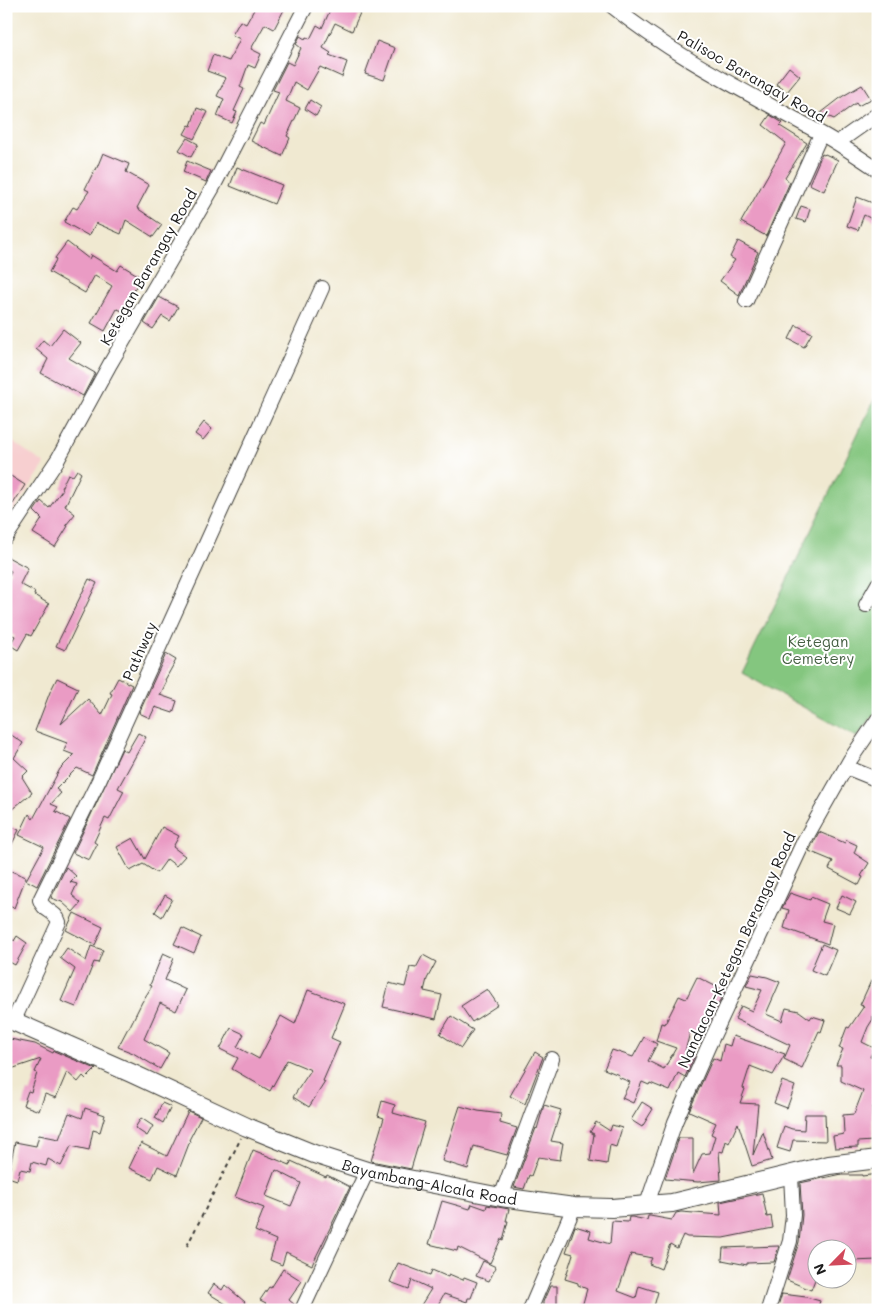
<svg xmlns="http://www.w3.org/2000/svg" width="884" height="1316" viewBox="0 0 884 1316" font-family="Mali,sans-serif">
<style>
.built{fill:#f7cfd0}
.green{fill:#84c67f;stroke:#50714e}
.building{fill:#ea9bc4;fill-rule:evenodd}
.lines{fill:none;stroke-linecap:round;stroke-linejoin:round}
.minor-casing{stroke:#3c3b37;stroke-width:16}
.major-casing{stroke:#3c3b37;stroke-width:20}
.path{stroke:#3c3b37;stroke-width:2;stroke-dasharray:4 4;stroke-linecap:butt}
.minor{stroke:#fff;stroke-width:14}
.major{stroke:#fff;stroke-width:18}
.labels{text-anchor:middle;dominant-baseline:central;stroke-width:4;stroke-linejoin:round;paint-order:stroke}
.street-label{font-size:15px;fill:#1c1c1c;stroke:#fff}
.park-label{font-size:15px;fill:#466044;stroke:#fff}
</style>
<rect width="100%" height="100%" fill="#fff"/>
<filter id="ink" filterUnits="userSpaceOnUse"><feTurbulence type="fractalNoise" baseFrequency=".02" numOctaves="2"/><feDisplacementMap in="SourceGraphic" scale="10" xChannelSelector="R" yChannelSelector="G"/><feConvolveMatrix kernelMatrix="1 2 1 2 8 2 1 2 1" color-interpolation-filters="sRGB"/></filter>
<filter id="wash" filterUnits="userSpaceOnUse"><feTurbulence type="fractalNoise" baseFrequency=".0096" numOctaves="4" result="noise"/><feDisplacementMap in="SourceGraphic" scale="20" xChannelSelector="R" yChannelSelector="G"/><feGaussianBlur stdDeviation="1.12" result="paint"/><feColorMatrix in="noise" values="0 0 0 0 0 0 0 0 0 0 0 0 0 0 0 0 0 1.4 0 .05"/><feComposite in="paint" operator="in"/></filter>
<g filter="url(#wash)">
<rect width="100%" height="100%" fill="#f0e9d1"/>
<path class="built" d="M6,437l39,27 -39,57z"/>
<path class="green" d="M878,392v317l-21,28 -115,-64z"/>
<g id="blocks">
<path class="building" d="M256,6h30l-12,23 -9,-5 -14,25 10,5 -6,14 -7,-3 -8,22 4,2 -10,22 3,1 -5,11 -15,-7 7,-17 -7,-3 9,-18 -19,-7 6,-16 16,6 11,-22 -8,-4 8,-14 6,3z
M332,6h13l15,7 -8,18 -17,-8 -12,25 8,5 -2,2 18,7 -5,15 -22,-10 -13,23 -13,-8 -8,19 14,7 -13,28 3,2 -8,18 -31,-15 9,-18 4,2 15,-33 -6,-2 14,-28 6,3 8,-17 -5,-4 4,-8 5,3 1,-2 4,2 7,-14 5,3z
M377,41l18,7 -11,32 -19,-6z
M789,67l11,9 -13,16 -11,-8z
M862,85l9,14 -13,7 -2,-3 -22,16 -13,-6 22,-17z
M310,100l11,7 -5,9 -11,-7z
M197,108l11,4 -14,27 -10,-5 5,-9 2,1z
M770,115l13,8 -3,3 27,17 -22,35 5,4 -24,54 -25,-14 45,-79 -23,-18z
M187,138l11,6 -7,13 -12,-7z
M103,153l26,11 -3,8 23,13 -12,23 25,17 -9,12 -27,-17 -5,14 -25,-11 -7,13 -25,-14 9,-15 4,2 12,-18 -4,-2 10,-20 1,1z
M822,154l2,1 1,-1 13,6 -14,31 -15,-7z
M187,161l24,10 -5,11 -23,-10z
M237,167l45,18 -8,19 -44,-18z
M857,197l21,8v17l-14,-7 -6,15 -11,-4z
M801,206l9,3 -4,13 -10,-3z
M738,241l20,11 -19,43 -19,-14 15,-21 -5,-3z
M67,242l22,17 2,-4 26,16 4,-6 20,12 -18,34 -6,-2 -12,22 -14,-8 21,-37 -17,-11 -10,18 -36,-21 7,-12 -1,-2z
M159,297l19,10 -8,14 -8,-5 -9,13 -9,-6z
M796,325l16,8 -8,14 -15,-8z
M63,329l18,14 -12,15 26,15 -12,23 -42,-23 7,-14 -12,-10 7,-9 7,6z
M204,422l8,7 -9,11 -8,-6z
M77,470l4,3 -16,33 10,8 -9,11 2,1 -13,21 -22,-14 9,-14 -8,-8 7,-10 8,7 14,-19 -2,-1 7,-14 5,2z
M6,473l19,12 -12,19 -7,-4z
M6,556l22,12 -8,16 15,8 -1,3 15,9 -18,32 -4,-2 -9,16 -8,-5 5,-9 -9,-4v-52l5,-9 -5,-3z
M89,579l8,4 -32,67 -9,-4z
M166,654l10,6 -11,20 2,1 -7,14 17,6 -4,12 -18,-6 -5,11 -11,-5z
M57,678l21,10 -17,36 27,-25 14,16 10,-21 -2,-1 8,-15 14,7 -40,90 -15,-7 -21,21 5,4 -10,11 7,3 -3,4 15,8 -33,67 -11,-6 18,-33 -25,-12 10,-21 4,5 27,-50 14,-14 -10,-4 3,-8 -32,-12 15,-39z
M138,733l8,4 -28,51 6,3 -15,29 -4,-2 -11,24 3,2 -8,16 -16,-7 49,-104 5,3z
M10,734l13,9 -9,15 14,13 -6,6 10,16 -26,21v-74z
M6,824l13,6 -13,26z
M162,827l17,9 -6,11 12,9 -9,10 -9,-7 -10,14 -14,-9 -13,7 -13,-24 16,-9 12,21z
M819,832l26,11 1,-3 11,5 -3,8 15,10 -8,13 2,1 -4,8 -30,-16 4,-8 -24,-10z
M66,867l10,9 -6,6 7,2 -5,11 9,8 -8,9 -11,-10 -11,-4z
M6,869l20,8 -12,31 -8,-3z
M790,893l20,7 1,-3 17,7 -6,17 11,3 -5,20 -44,-16 5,-18 -7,-2z
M165,895l7,4 -10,18 -7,-5z
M842,895l14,7 -6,12 -14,-6z
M74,913l29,14 -8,18 -29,-15z
M182,928l19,9 -7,16 -20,-9z
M6,932l8,9 3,-5 10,7 -12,22 -9,-5z
M822,944l14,6 -11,26 -14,-6z
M91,946l12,4 -5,13 -4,-1 -18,45 -15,-6 14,-32 -15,-11 7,-10 19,13z
M163,953l11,5 -9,22 21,10 -10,21 -16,-8 -16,36 25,14 -9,16 -27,-16 -15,-6 10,-19h1l13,-26 10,-16 -2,-1z
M423,955l13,7 -9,17 -3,12 18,4 -6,24 -53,-12 6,-24 16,4 5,-20 6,1z
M752,974l15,3 13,5 -14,32 16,7 4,-13 13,3 11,8 2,-3 13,4 -4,12 -2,-1 -17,37 -18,-9 6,-14 -55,-26 6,-13 11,5 10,-21 -16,-4z
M697,977l28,14 -23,46 -12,-5 -5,20 9,5 -9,20 -7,-4 -8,18 -20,-8 -1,2 -7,-3 -9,21 -11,-5 8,-16 -12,-5 1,-2 -15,-6 8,-19 21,7 11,-20 13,7 -9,17 16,8 12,-21 -20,-7 5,-18 4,1 14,-28 7,3z
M871,981l7,3v19l-6,14 1,2 -5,8 -6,15 12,6 -4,9 8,2 -4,19 4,1v31l-6,-3 1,34 -15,1v5l-23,1 -2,-12 11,-2 -1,-19 11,-1 9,-23 -22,-10v-16h-5l7,-16 -4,-1 8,-21 2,1 15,-22 -4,-1z
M487,989l11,16 -26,17 -11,-16z
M308,990l37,14 -14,34 9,4 -17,39 2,1 -16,25 -16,-10 18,-27 -24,-10 -17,31 -38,-22 6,-11 -18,-9 11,-21 13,6 -7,13 22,12 22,-43 14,8z
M451,1016l22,14 -12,18 -21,-14z
M733,1036l52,18 -12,21 -23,-9 -7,22 2,1 -5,14 18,1 -5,51 10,-23 9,28 -20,6 -14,-43 -9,20 -3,-2 -3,11 -4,-1 2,29 -23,2 -33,-3 14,-41h14v36l9,-20 8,-1 5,-17 -4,-2 5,-11 -27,-12 24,-53 7,3 4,-17 6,2z
M10,1039l25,5 18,9 1,-2 42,18 -10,10 -3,-3 -5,6 -11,-10 -11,26 -11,-4 -6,17 -16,-6 5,-14 3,1 6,-19 -2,-1 6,-13 -33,11 -2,-12z
M535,1052l8,5 -18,47 -15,-8z
M782,1081l13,5 -8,22 -13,-5z
M382,1101l13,4 -2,8 32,9 -14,47 -40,-8 13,-43 -6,-2z
M642,1102l11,7 -11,18 -11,-7z
M162,1103l9,4 -8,16 -8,-5z
M544,1105l17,5 -10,31 12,2 -3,17 -22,-3 -7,19 -2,-1 -5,14 -10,-2 22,-59 1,1z
M460,1106l18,5 23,3 -1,9 17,5 -10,27 -33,-9 -6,23 -26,-8z
M85,1108l20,7 -5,17 -7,-2 -4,20 -18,-4 -10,20 -13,-7 -2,7 -14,-4 -2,9 -10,-2 -3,11 -9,-3 7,-35 21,4 3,-11 20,4 10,-26 13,5z
M188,1111l13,6 -12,23 1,1 -13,34 -19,-9 -6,13 -23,-11 12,-25 26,13z
M805,1114h20l1,27 -33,-1 -3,12 -13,-4 7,-22 8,3 12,1z
M141,1118l12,8 -6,10 -12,-8z
M596,1122l14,9 2,-6 10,3 -6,19 -6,-2 -3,19 -17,-3 4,-27 -4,-2z
M253,1150l37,15 1,-4 35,16 1,-2 23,12 -38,78 -26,-13 -4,13 -12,-5 6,-20 -21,-9 9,-23 -29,-11zM276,1170l25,13 -10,23 -25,-10z
M842,1174v1h20v1l16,-2v86l-26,1v-7l-6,1v-7h-30v29l-5,13 -24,-10 12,-38 3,-27 -2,-32z
M762,1193l5,24 4,-1 2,12 -50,10 -36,-1 -4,-2 -6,13 -7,-4 -9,25 -12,-5 3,-6 -21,-4 -13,37 18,7 3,-12 19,6 -5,18h-38l-10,-4 -1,4h-23l6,-21 -9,-4v-2l-13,-4 8,-25 -7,-2 9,-26 16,5 -2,7 21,6 2,-23 16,1 1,-5h3l15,3 1,-4h2l22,4 4,-7 5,-1 40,3 -1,-13z
M442,1201l28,8 2,-5 14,5 1,-4 22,4 -3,12h2l-5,19 -2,-1 -11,24 -32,-16 -1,4 -28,-7z
M779,1246l-5,16 -27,1v2l-25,-5 1,-12z
M483,1261l13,6 -7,14 -13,-5z
M398,1263l32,12 2,-5 16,7 1,-3 14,6 1,-3 13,5 -6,16h-3l-1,4 -23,-8 -9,16h-17l13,-21 -19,-9 -3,9 -19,-7z
M283,1269l19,12 -13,19 6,5 -3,5h-31l5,-7 -6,-3 9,-13 2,1z
M214,1284l8,6 3,-5 20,17 -6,8h-12l2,-4 -21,-13z
M550,1286h7v23l-14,-1v-6z
M782,1294l24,3 14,4 -3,9h-40z"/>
</g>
</g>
<g filter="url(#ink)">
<use href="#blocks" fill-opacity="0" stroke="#3c3b37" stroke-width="1"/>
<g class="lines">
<defs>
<path id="minor" d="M612,6c64,52 137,87 208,127 20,11 39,24 58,37
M837,143l41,-29
M746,301l75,-167
M6,537l52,-78 52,-95 102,-175 94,-183
M866,605l12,-21
M846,767l32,13
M14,1020l45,-98c-3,-11 -16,-11 -19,-22l59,-120 223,-492
M501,1197l51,-138
M646,1207l29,-85 33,-75 96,-206 46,-81 28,-41
M302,1310l65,-139
M530,1310l44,-103
M768,1310l22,-69 3,-26 -2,-40"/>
<g id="major">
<path id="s1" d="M6,1018l125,55 116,54 67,27 53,17 134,26 73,10 38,1 60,-5 157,-38 49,-6"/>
</g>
</defs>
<use href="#minor" class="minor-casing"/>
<use href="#major" class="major-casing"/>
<path class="path" d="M187,1246l54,-108"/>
<use href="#minor" class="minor"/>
<use href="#major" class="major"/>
</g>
</g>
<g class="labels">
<g class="street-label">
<text transform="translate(752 76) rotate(30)">Palisoc Barangay Road</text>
<text transform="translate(148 267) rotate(-60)">Ketegan Barangay Road</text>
<text transform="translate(139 651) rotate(-66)">Pathway</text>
<text transform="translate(736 950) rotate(-65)">Nandacan-Ketegan Barangay Road</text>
<text stroke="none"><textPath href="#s1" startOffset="456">Bayambang-Alcala Road</textPath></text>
</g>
<g class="park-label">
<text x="818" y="641">Ketegan<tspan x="818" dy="17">Cemetery</tspan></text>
</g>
</g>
<rect width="884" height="1316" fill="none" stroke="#fff" stroke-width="25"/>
<g transform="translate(832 1264) rotate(246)"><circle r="24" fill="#ffffff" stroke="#a4a4a4"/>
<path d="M0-4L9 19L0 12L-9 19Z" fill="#d1495b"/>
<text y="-8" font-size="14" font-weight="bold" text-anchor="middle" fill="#1c1c1c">N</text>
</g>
</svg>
